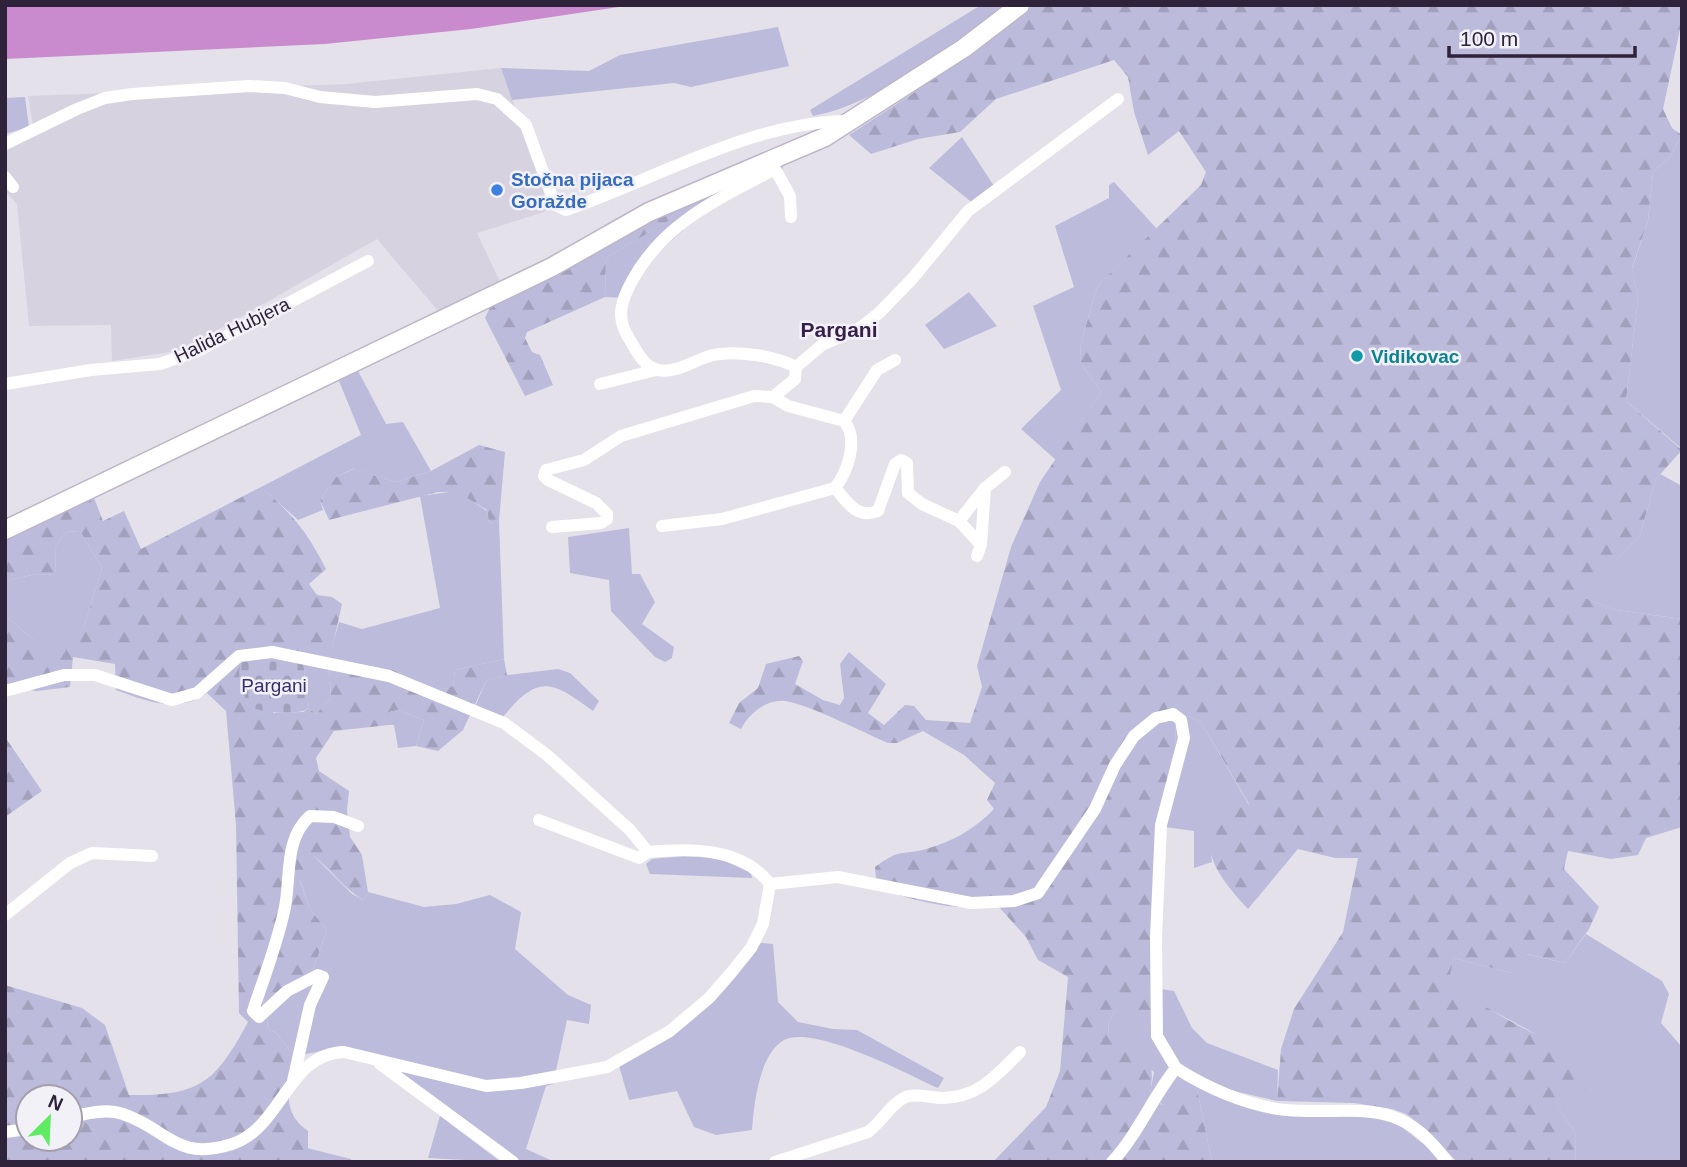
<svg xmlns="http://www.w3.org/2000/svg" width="1687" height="1167" viewBox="0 0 1687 1167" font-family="Helvetica,sans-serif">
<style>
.built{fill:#d7d2df}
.grass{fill:#bcbbdb}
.forest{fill:url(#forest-firs);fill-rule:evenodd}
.cemetery{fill:url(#cemetery-stones)}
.water{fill:#c98bce}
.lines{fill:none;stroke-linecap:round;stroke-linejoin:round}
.secondary-casing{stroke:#beb5ca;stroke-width:21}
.street{stroke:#fff;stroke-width:12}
.secondary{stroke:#fff;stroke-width:18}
.shop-dot{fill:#3f7fe0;stroke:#f3f1f8;stroke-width:2.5}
.culture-dot{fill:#0f9aa8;stroke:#f3f1f8;stroke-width:2.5}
.labels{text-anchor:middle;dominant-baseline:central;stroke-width:5;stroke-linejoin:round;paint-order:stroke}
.shop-label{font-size:19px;font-weight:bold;fill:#366cbe;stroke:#f3f1f8;text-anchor:start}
.street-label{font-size:19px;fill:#2f223b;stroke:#f3f1f8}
.culture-label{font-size:19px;font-weight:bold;fill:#0d838f;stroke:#f3f1f8;text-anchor:start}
.park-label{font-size:19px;fill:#392e70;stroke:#f3f1f8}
.neighbourhood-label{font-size:21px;font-weight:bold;fill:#371f4c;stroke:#f3f1f8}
</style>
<defs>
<pattern id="forest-firs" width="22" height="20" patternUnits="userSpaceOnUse" patternTransform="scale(1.75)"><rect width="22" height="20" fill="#bcbbdb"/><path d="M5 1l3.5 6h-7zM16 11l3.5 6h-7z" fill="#a2a0bd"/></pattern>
<pattern id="cemetery-stones" width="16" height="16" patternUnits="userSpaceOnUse" patternTransform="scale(1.75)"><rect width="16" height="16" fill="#bcbbdb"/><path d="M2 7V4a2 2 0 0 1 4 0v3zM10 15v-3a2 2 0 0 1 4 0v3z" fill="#a2a0bd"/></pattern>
</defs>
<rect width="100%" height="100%" fill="#e4e1eb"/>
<path class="built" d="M501,68l49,137 -6,7 -67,21 23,49 -61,30 -62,-73 -194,111 -71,11 -1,-36 -82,1 -12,-122 -12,-13v-54l28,-11 -5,-30 318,-12z"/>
<path class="grass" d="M981,5h26c-52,39 -131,100 -194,111l-3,-6z
M778,27l11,39 -98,21 -17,-4 -162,17 -11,-32 88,3 31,-16z
M25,97l4,30 -24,7v-36z
M1682,135v314l-56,-48 12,-102 -6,-30 16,-48 5,-49 17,-15z
M962,137l36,55 -19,16 -50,-40z
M785,161l-3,9 -76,40 -50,44 -30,44 -21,-1 1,-39 118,-71z
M1114,182l43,47 -59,56 -17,57 -1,20 21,30 -45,68 -35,-31 40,-39 -28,-84 41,-19 -19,-61 54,-28v-13z
M969,292l28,34 -53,23 -19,-24z
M356,367l30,57 17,-2 28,49 -35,11 -43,-13 -17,8 -16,23 3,10 -25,10 -37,-33 100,-52 -24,-59z
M1660,474l22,12v133l-66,-9 -35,-13 59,-62 16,-56z
M457,491l30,20 2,12 10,-2 5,138 -49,11 -2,17 -7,2 -117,-30 2,39 -15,16 -7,-6 -6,-46 26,-4 10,-36 23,7 78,-21 -20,-112z
M629,528l3,46h8l15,28 -13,22 32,23 -2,11 -7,4 -10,-5 -44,-46 -2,-31 -39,-7 -2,-36z
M80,531l22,37 -18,59 -10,21c-41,-5 -40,-7 -69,-33v-34l31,-7 19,1 1,-29 10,-14z
M558,669l12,4 29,28 -6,10c-42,-31 -55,-37 -90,6l-28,-10 11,-26 21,-6z
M398,710l26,10 -8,26 -18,2 -4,-23h-5v-13z
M1188,716l13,6 48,83c-32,12 -42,21 -37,57l-18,6v-37l-36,-5 18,-80 -1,-19z
M311,853l41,41 12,6 4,-8 56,15 32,-3 34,-9 31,17 -6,37 53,46 23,10 -2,19 -22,-4 -14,64 -7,2 -20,63 29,13h-33l-167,-112c-23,-4 -38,3 -60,6l-20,-24 -7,-2 -2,-22 47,-38 14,-40 -17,-21 -10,-29z
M695,855l28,5 28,13 1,5 -102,-4 -4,-10 6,-5z
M1586,934l76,47 7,13 -8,29 21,24v115h-107l1,-28 -18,-26 -21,-73c-30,-18 -62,-31 -90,-52l7,-25 57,15 15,-19 39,9z
M761,943l12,1 5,58 20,20 35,7 24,1 87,48 -6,10c-29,-13 -124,-64 -154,-48 -25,14 -30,65 -32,90l-36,5 -22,-8 -17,-36 -48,9 -10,-34 53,-30 39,-35z
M1161,989l13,2 18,37 15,15 71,27 -1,31 -91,-21 -23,25 -13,-12 4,-21 -46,-34 1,-17 6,-10 26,1 20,6z
M1196,1084l26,11 149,21 26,7 30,24 13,15h-228z
M440,1116l61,46 -73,-4z
M307,1148l44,11v3h-43z"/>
<path class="forest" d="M1034,5h648v15l-19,89 9,19 10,7 -12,22 -17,15 -5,49 -16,47 6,31 -12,102 56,49 -26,29 -16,56 -58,62 34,13 66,9v208l-36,11 -8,17 -27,4 -43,-8 -4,18 35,38 -10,22 -24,34 -38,-9 -16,19 -57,-15 -6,25c9,7 82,51 90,52 5,0 12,-1 17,-2l19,30 12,27 -28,18 18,26 -1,28h-118l-31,-33 -20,-15 -14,-5 -38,-6 -77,-2 4,-52 13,-40 49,-77 15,-74h-23l-37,-9 -50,60c-22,-24 -59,-64 -24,-94 6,-5 17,-7 25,-11l-48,-82 -13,-6 -13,11 1,19 -16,63 -5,162 9,26 1,20 -50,-6 -6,10 -1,16c32,17 50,15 42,56l12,12 24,-25 10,4 16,78h-219l53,-55 14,-36 8,-94 -30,-17 -12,-23 -28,-31c-51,5 -73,-4 -121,-17l-2,-22c26,-19 24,-11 51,-18 26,-7 49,-20 68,-40l-7,-9 8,-17 -31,-28 -41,-24 -26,12h-9c-26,-11 -77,-38 -103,-42 -18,-2 -36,12 -44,28l-12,-6 10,-20 19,-15 8,-24 33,-8 4,5 -8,23 28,16 17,5 4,-7 -4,-34 9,-12 37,32 -18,29 16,12 21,-20 9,1 12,14 44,3 12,-36 -5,-21 34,-119 29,-65 61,-90 -21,-30 1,-20 17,-57 103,-100 5,-13 -27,-41 -31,24 -14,-43 -6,-35 -14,-17 -118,39 -36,33 -42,7 -47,15 -22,-19 63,-41z
M725,187l-119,71 -1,39 -78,35 -2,6 7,14 8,3 13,30 -28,11 -40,-78 6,-13 146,-79z
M479,445l26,7 -6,69 -10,2 -2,-13 -30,-18h-19l-109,28 -9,-20 16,-23 18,-8 42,13 35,-11z
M261,487c32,28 45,43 65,82l-17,15 8,11 15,2 10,7 -12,54 62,12 54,19 7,-3 2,-16 49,-11 3,16 -21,6 -23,49 -25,21 -22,-5 8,-26 -26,-10 -9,2v13l-55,6 -18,27 3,13 30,20 -2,19 3,27 12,18 6,37 -4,8c-21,-11 -34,-33 -53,-46l-11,27 10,28 17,21 -14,40 -47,38 2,22 7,2 20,24c-5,31 -16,54 13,75v31h-303v-177l77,23 23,17 24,70c71,1 86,-12 119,-73l-9,-9 -3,-188 -10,-114 -19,-18c-28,21 -62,8 -91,-3l-1,-26 -42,-7 -3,30 -33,4 -32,-5v-71c29,26 28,28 68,32l11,-20 18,-59 -22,-37 -14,1 -10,14 -1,29 -19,-1 -31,7v-43l88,-43 10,26 21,-10 17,38zM268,657l61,2 2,39 -15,16 -7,-6 -6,4 -30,1zM28,1097h42v42h-42z
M5,737l37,54 -37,26z"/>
<path class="cemetery" d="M268,657l35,5 6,46c-11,8 -48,5 -60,-2l-8,-18 -2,-17 3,-9z"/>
<path class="water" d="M5,5h627l-161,24 -146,15 -320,15z"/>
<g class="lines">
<defs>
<path id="secondary" d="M5,530l547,-263 97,-55 176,-75 139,-89 56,-43"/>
</defs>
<use href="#secondary" class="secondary-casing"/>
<path class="street" d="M5,144l72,-35 28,-11 27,-4 117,-8 36,2 35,9 55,5 102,-8 20,5 29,26 29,80 11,5c90,-31 185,-88 281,-89
M772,159l3,10c-56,30 -111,53 -143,112 -10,18 -16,35 -5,54 8,13 16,32 31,35 18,4 38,-11 55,-15 23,-5 63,1 83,12l-1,12 -22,18
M775,169l15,27 1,21
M5,177l8,10
M796,367l26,-22 38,-17 19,-15 34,-35 55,-67 150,-112
M5,384l86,-14 69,-6 40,-14 168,-89
M600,384l56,-14
M844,421l33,-51 18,-10
M959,521l22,24
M662,526l60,-7 113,-31
M552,527l49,-4 6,-4v-5l-11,-11 -48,-23 -4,-4 2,-6 38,-10 37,-24 133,-40 19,1 15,9 56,15c15,18 4,50 -9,67 14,16 22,31 43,23l17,-47 6,-4 6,3 1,30 14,11 37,17 26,-33 20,-16
M977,556l4,-11 4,-57
M5,691l59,-16h31l77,25 25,-7 42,-37 33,-4 117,24 115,47 43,32 83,75 18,22c41,-4 94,-5 122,32l-7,40 -12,24 -20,25 -22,25 -39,33 -63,36 -86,16 -35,3 -142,-34c-56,1 -62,76 -112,92 -56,18 -64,-15 -109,-30 -17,-6 -37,-1 -53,4
M539,820l100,38 9,-6
M770,884l68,-7 133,26 43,-2 24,-8 57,-84 20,-44 19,-29 22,-18 17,-4 8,6 3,18 -23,87 -5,112 1,99 19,32
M5,915l65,-52 22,-10 60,3
M380,1064l133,98
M293,1081l17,-76 13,-28 -5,-2 -31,16 -28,26 -6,-6c11,-34 25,-69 32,-104 6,-31 -1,-68 25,-91l24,1 24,9
M5,1132l23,-3
M775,1162l93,-30c14,-10 25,-32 41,-36 9,-2 24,2 33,2 36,0 54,-22 78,-46
M1112,1162c26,-28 40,-64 64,-94 31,20 72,38 110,42 70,6 112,-17 161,52"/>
<use href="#secondary" class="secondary"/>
</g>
<circle class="shop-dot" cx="497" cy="190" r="7"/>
<circle class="culture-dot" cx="1357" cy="356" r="7"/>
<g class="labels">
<g class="shop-label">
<text x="511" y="179">Stočna pijaca<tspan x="511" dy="22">Goražde</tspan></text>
</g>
<g class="street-label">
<text transform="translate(232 330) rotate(-26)">Halida Hubjera</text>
</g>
<g class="culture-label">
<text x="1371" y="356">Vidikovac</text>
</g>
<g class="park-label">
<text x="274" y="685">Pargani</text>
</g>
<g class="neighbourhood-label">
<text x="839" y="329">Pargani</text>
</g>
</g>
<rect width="1687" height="1167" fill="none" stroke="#2f223b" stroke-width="14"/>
<g transform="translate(49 1118) rotate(24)"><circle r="33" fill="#f3f1f8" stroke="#a59eac" stroke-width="2"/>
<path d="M0-5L12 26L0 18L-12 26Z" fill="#5feb62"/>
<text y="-10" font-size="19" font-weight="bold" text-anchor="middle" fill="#2f223b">N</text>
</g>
<path d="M1449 46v10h186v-10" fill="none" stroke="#2f223b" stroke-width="3.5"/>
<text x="1460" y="46" font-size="21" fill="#2f223b" stroke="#f3f1f8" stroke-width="5" paint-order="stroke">100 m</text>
</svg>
